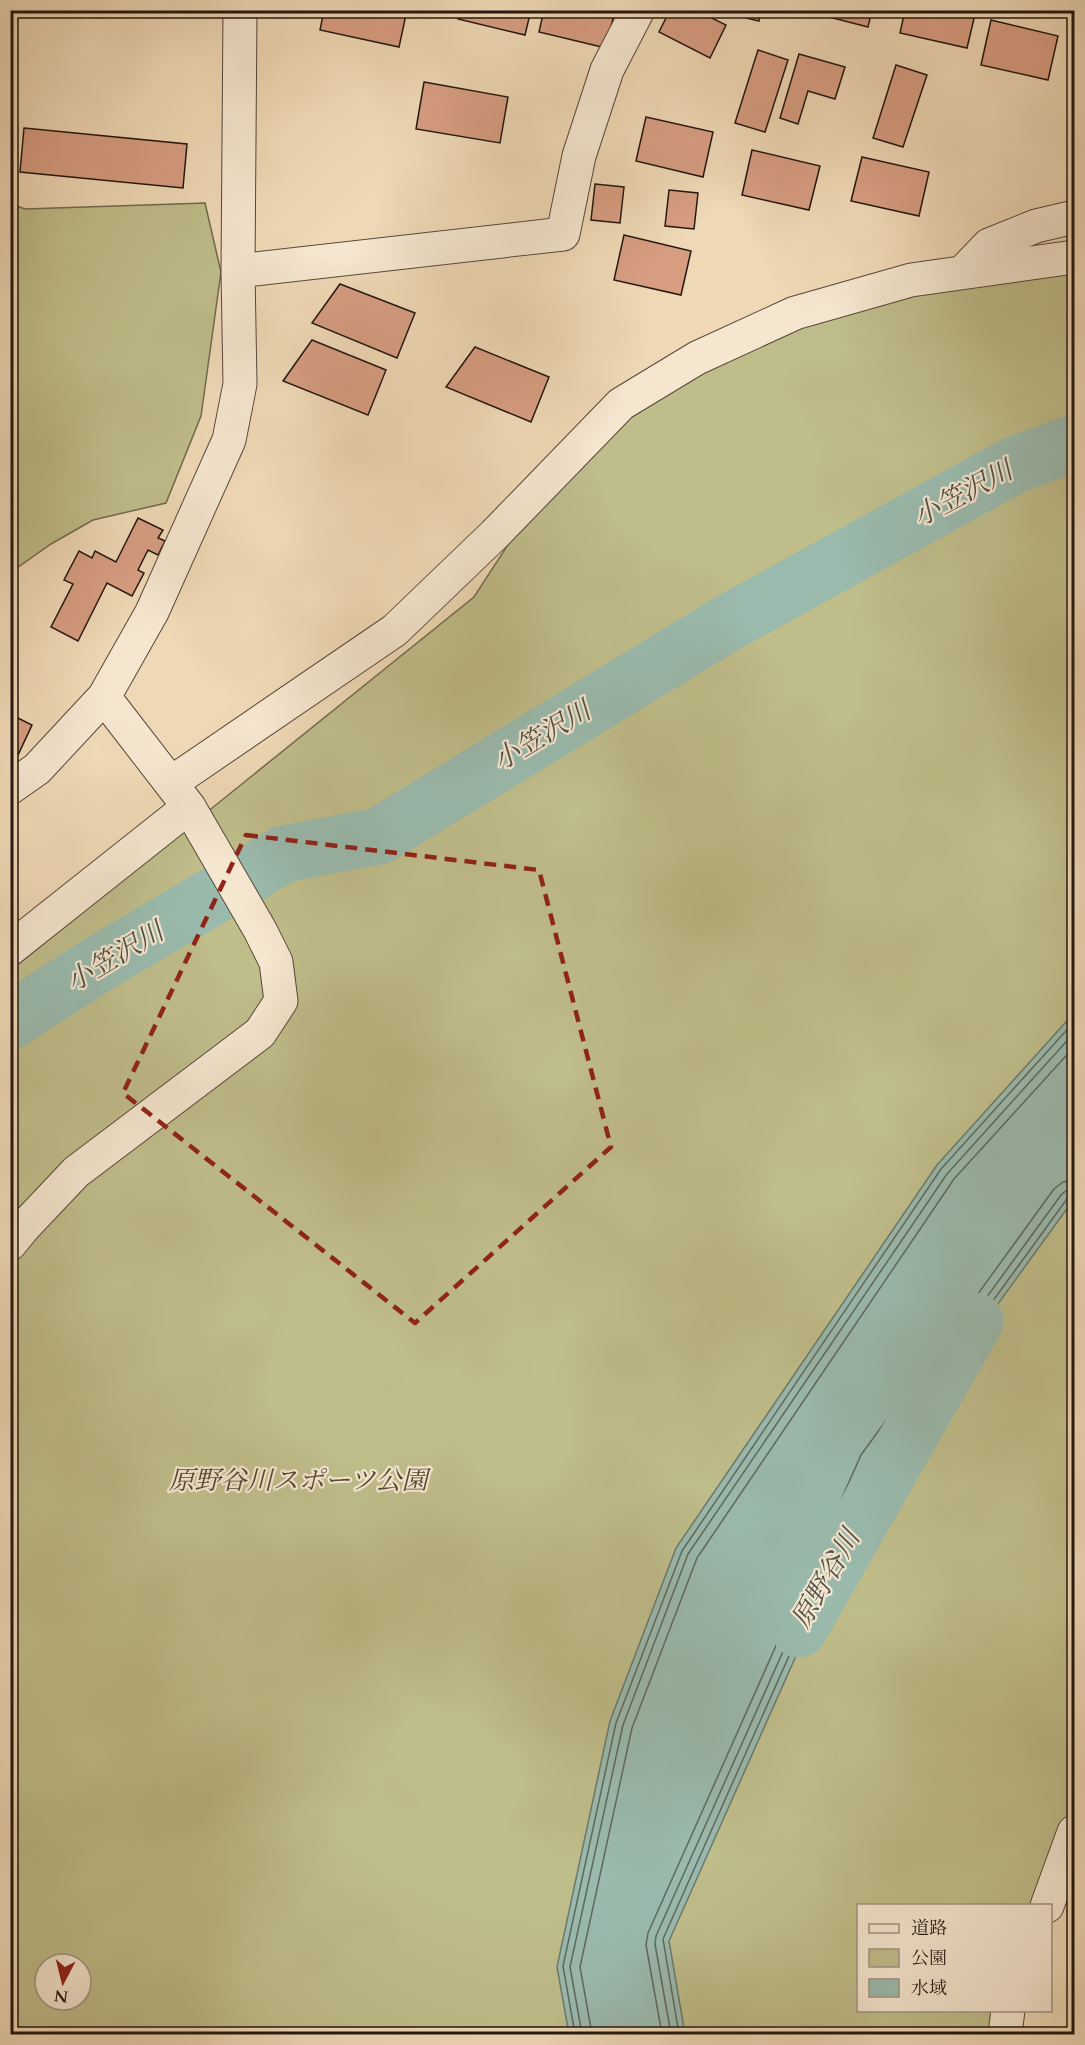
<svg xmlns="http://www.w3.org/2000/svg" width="1085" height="2045" viewBox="0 0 1085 2045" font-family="Cardo,'Noto Serif JP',serif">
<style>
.green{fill:#bfbd8a;stroke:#716a4e;stroke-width:1.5;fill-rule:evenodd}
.water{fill:#9abaad;stroke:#6a796f;stroke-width:1.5}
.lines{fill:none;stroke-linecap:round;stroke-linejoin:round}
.shore{stroke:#5e685f;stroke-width:1.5}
.river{stroke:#9abaad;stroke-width:57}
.building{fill:#d79d81;stroke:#231711;stroke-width:1.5}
.minor-casing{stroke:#56473a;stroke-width:35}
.minor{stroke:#f5e6cf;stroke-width:33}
.marked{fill:none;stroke:#8f2418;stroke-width:4.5;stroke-dasharray:12 8;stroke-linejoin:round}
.labels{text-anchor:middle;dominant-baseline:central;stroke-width:4.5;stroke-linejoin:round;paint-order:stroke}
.park-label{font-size:26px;font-style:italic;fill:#524935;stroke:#f5e6cf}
.water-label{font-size:27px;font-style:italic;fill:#4d5048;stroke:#f5e6cf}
</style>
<rect width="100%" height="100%" fill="#efd8b5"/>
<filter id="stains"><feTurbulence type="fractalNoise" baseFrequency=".00333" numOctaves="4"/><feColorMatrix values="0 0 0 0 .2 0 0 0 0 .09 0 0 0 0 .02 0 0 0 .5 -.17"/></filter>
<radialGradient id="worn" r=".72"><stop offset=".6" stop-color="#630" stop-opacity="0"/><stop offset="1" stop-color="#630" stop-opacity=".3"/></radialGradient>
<path class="green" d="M205,203l16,69 -20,144 -35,87 -73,17 -42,24 -40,28v-368l14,5z
M1074,262v1573l-27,70 -189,1v104l150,1 -2,23h-995v-1064l463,-373 80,-123 175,-132 234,-70zM45,1964h36v36h-36z"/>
<path class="water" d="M1074,1013v186l-193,266 -212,476 16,93h-116l-12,-67 53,-246 66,-173 261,-383z"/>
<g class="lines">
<path class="shore" d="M575,2034l-12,-68 53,-243 66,-172 259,-382 133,-147
M582,2034l-12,-67 53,-242 65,-171 259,-380 127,-141
M592,2034l-12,-67 52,-239 65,-170 257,-379 120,-132
M662,2034l-16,-89 2,-12 213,-478 193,-266 9,-7 11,-2
M671,2034l-16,-90 1,-8 213,-477 192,-264 6,-5 7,-1
M679,2034l-16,-95 212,-476 192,-264 7,-3"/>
<path class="river" d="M10,1021l87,-56 187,-111 95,-18 347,-212 288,-159 60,-22
M799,1629l176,-308"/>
</g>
<path class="building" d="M324,10h83l-8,37 -79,-17z
M460,10h71l-6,25 -67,-16z
M544,10h71l-9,38 -67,-16z
M670,10h26l30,15 -16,33 -51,-26z
M713,10h48l-2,11z
M802,10h70l-4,17z
M905,10h71l-9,38 -67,-15z
M991,20l67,16 -10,44 -67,-15z
M758,50l30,10 -23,72 -30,-9z
M799,54l46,13 -10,32 -27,-8 -10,33 -18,-6z
M896,65l31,10 -24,72 -30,-9z
M424,82l84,15 -8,46 -84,-14z
M646,117l67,15 -10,45 -67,-16z
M24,128l163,16 -4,44 -163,-16z
M752,150l68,16 -11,44 -67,-15z
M862,157l67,15 -10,44 -68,-15z
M595,184l29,3 -4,36 -29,-3z
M669,190l29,3 -4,36 -29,-3z
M624,235l67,16 -10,44 -67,-15z
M340,284l75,29 -18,45 -85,-35z
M312,340l74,30 -18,45 -85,-34z
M475,347l74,30 -18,45 -85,-35z
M138,518l25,12 -5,8 7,3 -7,14 -10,-5 -10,20 6,3 -12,23 -25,-13 -29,58 -27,-14 22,-43 -9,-4 15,-29 13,7 3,-7 21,11z
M10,714l22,11 -14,30 -8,-3z"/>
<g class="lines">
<defs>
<path id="minor" d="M238,271l325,-37 16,-78 28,-86 31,-60
M963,272l26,-27 47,-19 38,-9
M171,783l224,-153 100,-96 126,-130 76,-46 98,-45 116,-33 163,-23
M10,788l27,-19 67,-72 48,-85 77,-172 11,-56 -2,-113 2,-261
M10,949l179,-142
M10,1244l14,-17 52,-55 184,-139 21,-32 -5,-39 -16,-32 -71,-123 -85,-110
M1047,1906l27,-74
M1005,2034l3,-24"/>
</defs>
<use href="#minor" class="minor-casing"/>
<use href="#minor" class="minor"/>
</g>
<path class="marked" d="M246,835l293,35 72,277 -196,176 -292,-230z"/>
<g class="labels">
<g class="park-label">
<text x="298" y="1480">原野谷川スポーツ公園</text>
</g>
<g class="water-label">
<text transform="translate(963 494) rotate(-28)">小笠沢川</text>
<text transform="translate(542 736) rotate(-31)">小笠沢川</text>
<text transform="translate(115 957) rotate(-31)">小笠沢川</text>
<text transform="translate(826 1579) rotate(-60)">原野谷川</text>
</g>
</g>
<rect width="1085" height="2045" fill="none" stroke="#efd8b5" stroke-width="36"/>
<rect x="12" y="12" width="1061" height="2021" fill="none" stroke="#231711" stroke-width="3"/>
<rect x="18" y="18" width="1049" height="2009" fill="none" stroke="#231711" stroke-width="1.5"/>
<rect x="857" y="1904" width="195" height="108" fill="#f5e6cf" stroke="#a19383" stroke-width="1.5"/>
<rect x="869" y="1924" width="30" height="9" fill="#f5e6cf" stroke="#a19383" stroke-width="1.5"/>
<text x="911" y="1934" font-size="18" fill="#231711">道路</text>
<rect x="869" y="1949" width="30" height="18" fill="#bfbd8a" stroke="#a19383" stroke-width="1.5"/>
<text x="911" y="1964" font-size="18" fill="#231711">公園</text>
<rect x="869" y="1979" width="30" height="18" fill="#9abaad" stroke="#a19383" stroke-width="1.5"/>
<text x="911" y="1994" font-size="18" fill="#231711">水域</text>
<g transform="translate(63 1982) rotate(187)"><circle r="28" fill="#f5e6cf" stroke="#a19383" stroke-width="1.5"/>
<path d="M0-4.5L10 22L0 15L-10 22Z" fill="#8f2418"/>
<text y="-9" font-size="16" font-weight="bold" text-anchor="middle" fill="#231711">N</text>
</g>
<rect width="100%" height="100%" filter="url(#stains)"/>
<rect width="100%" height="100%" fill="url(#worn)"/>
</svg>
